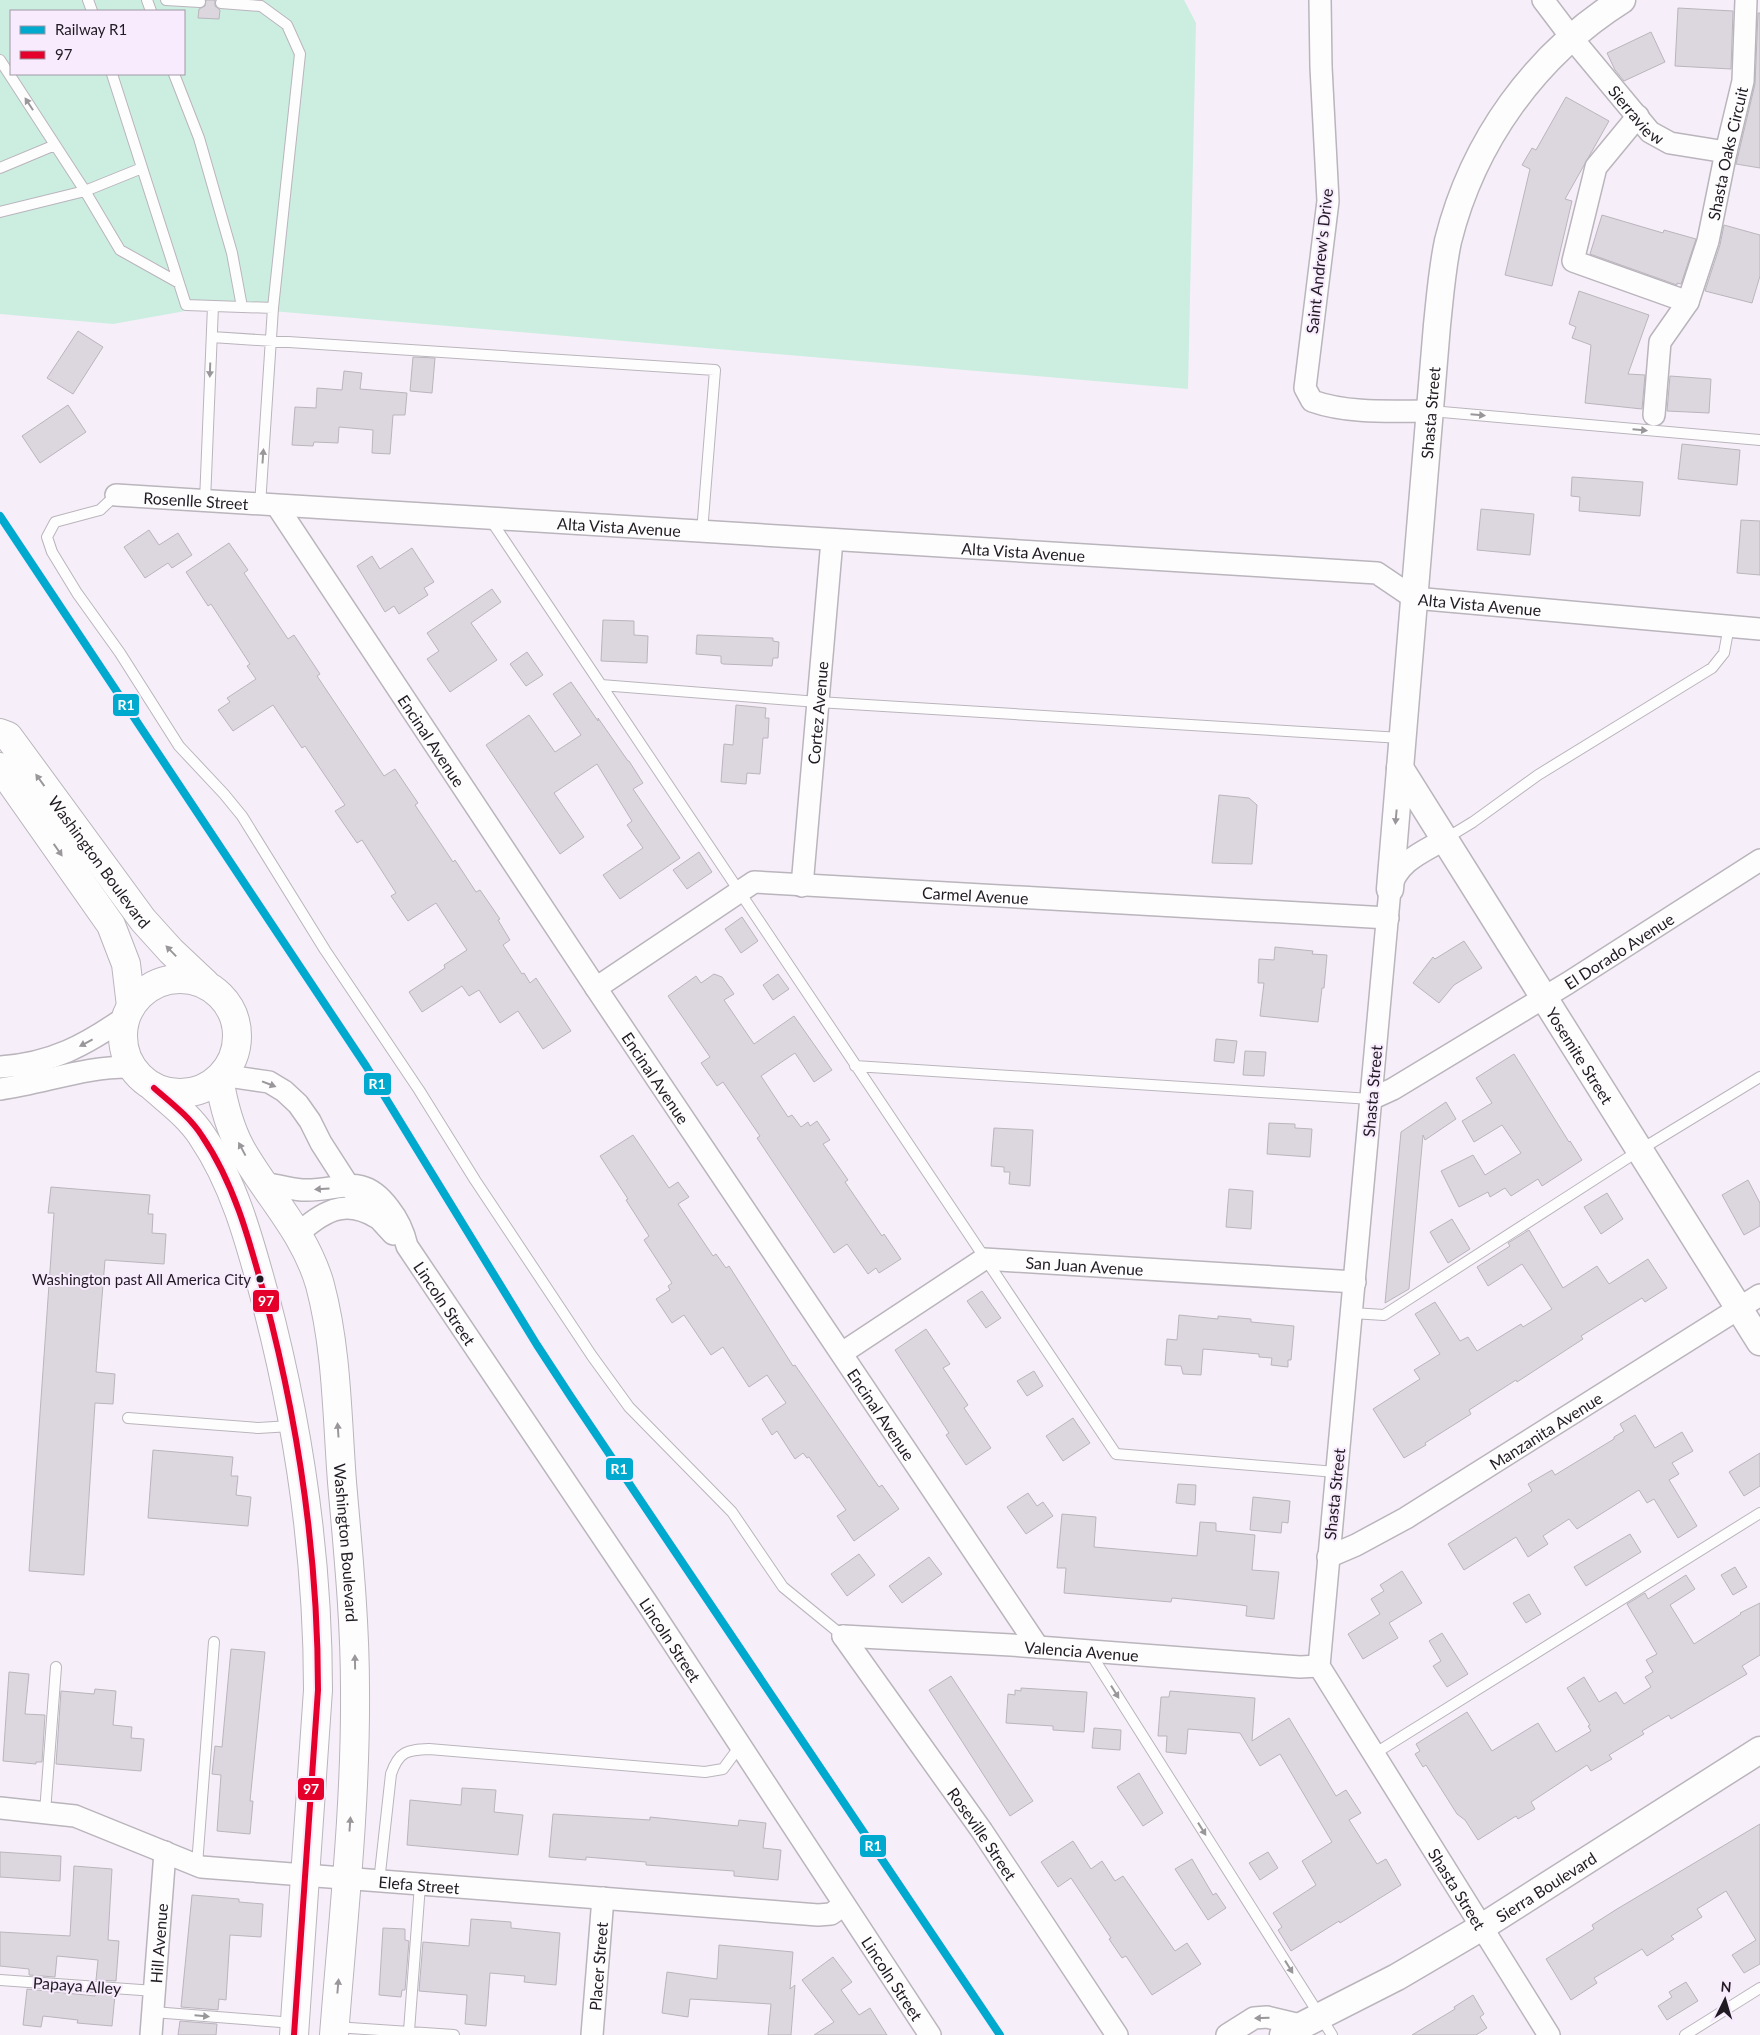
<svg xmlns="http://www.w3.org/2000/svg" width="1760" height="2035" viewBox="0 0 1760 2035" font-family="Lato,sans-serif">
<style>
.green{fill:#cbeee0;fill-rule:evenodd}
.building{fill:#dcd7df;stroke:#bab5bc}
.lines{fill:none;stroke-linecap:round;stroke-linejoin:round}
.service-casing{stroke:#bab4bc;stroke-width:12}
.minor-casing{stroke:#bab4bc;stroke-width:24}
.tertiary-casing{stroke:#bab4bc;stroke-width:29}
.secondary-casing{stroke:#bab4bc;stroke-width:30}
.service{stroke:#fefdfe;stroke-width:10}
.minor{stroke:#fefdfe;stroke-width:21}
.tertiary{stroke:#fefdfe;stroke-width:26}
.secondary{stroke:#fefdfe;stroke-width:28}
.bus-1-casing{stroke:#f7ebfd;stroke-width:10}
.bus-1{stroke:#e4002b;stroke-width:6}
.rail-1-casing{stroke:#f7ebfd;stroke-width:11}
.rail-1{stroke:#00a9ce;stroke-width:8}
.oneway{fill:#9a979b}
.bus-dot{fill:#201b22;stroke:#f7ebfd;stroke-width:2}
.labels{text-anchor:middle;dominant-baseline:central;stroke-width:4;stroke-linejoin:round;paint-order:stroke}
.bus-label{font-size:15px;fill:#201b22;stroke:#f7ebfd;text-anchor:end}
.street-label{font-size:16px;fill:#201b22;stroke:#f7ebfd}
.line-badge{stroke:#f7ebfd;stroke-width:2}
.badge-label{font-size:14px;text-anchor:middle;font-weight:bold;fill:#fff}
</style>
<rect width="100%" height="100%" fill="#f6eff9"/>
<path class="green" d="M0,0h1184l12,23 -8,366 -975,-83 -100,18 -113,-10zM11,11h173v63h-173z"/>
<path class="building" d="M206,0h9v6l5,4 -1,9 -21,-1 1,-9 6,-3z
M1678,8l55,3 -2,58 -56,-3z
M1758,13h2v155l-24,-4 19,-80z
M1651,32l14,30 -41,19 -9,-11 -8,-17z
M1566,97l43,24 -44,78 7,2 -20,85 -47,-11 25,-106 -8,-4 10,-17 4,2z
M1602,215l61,18 1,-3 32,9 -15,45 -4,-1v2l-87,-31z
M1724,225l36,10v41l-8,27 -47,-12 15,-46z
M1579,291l70,24 -21,59 17,1 -3,34 -57,-6 6,-58 -19,-7 4,-11 -7,-3z
M78,331l25,16 -30,47 -26,-16z
M413,357l22,1 -3,35 -22,-2z
M344,371l18,2 -2,16 47,4 -2,22h-12l-3,39 -18,-1 1,-23 -34,-3 -1,16 -24,-1 -1,4 -21,-1 3,-38 21,1 1,-20 25,2z
M1670,376l41,3 -2,34 -42,-2z
M68,405l18,27 -46,31 -18,-27z
M1682,444l58,6 -3,35 -59,-6z
M1572,477l71,5 -3,34 -61,-5 1,-14 -9,-1z
M1481,509l53,5 -4,41 -53,-5z
M1741,520l19,1v54l-23,-2z
M149,530l10,15 19,-12 14,22 -20,13 -4,-5 -23,15 -21,-31z
M229,543l19,27 -4,3 44,66 6,-4 26,39 -3,2 67,100 11,-7 23,34 -3,2 38,57 2,-2 21,32 4,-2 20,29 -2,1 12,20 -7,5 19,29 2,-1 6,10 6,-5 35,53 -28,18 -25,-38 -18,12 -21,-33 -10,6 -7,-10 -40,26 -13,-20 36,-24 -1,-3 23,-15 -31,-47 -28,18 -17,-25 5,-3 -34,-53 -5,3 -22,-32 10,-6 -40,-59 -3,2 -29,-43 -40,26 -15,-21 12,-8 -3,-4 29,-19 -9,-13 3,-2 -39,-60 -3,2 -22,-34z
M412,548l22,34 -10,6 4,7 -29,19 -5,-8 -9,6 -28,-46 15,-10 8,13z
M492,589l9,13 -30,21 26,37 -47,32 -23,-33 12,-8 -12,-18z
M603,620l31,1v14l14,1 -1,27 -46,-2z
M697,635l76,3v3l6,1 -1,16h-5l-1,8 -49,-2 -2,-1v-7l-25,-2z
M527,652l16,23 -17,11 -16,-22z
M571,682l27,39v-3l30,43h1l14,22 -10,6 47,69 -60,41 -17,-24 40,-27 -16,-23 5,-4 -35,-57 -43,29 30,44 -24,17 -74,-109 43,-30 26,37 26,-17 -28,-41z
M736,705l30,3 -1,10h4l-1,20h-5l-3,36 -13,-1 -1,11 -25,-2 3,-38 9,1z
M1219,795l30,3 8,7 -5,59 -40,-1z
M699,852l13,20 -25,17 -14,-19z
M742,917l16,24 -17,12 -16,-24z
M1464,941l18,27 -28,17 -15,18 -26,-20 20,-26 2,2z
M1275,947l38,4 -1,3 15,1 -3,33h-2l-4,34 -58,-6 4,-33h-6l1,-24 15,1z
M714,974l8,3 12,17 -10,6 30,44 40,-28 38,54 -18,12 -19,-29 -34,23 27,41 4,-2 9,12 7,-5 2,4 7,-5 13,19 -7,4 25,36 -3,2 37,54 2,-2 17,25 -22,14 -3,-5 -8,6 -21,-30 -13,9 -77,-115 3,-2 -37,-54 -6,4 -16,-23 9,-6 -42,-61 28,-20 5,7z
M778,974l11,15 -16,11 -10,-15z
M1216,1039l21,2 -3,22 -20,-2z
M1245,1051l21,1 -2,24 -21,-1z
M1514,1054l55,88 1,-1 12,19 -40,26 -4,-7 -27,17 -6,-8 -15,9 -2,-5 -29,15 -18,-36 32,-16 12,20 36,-22 -19,-28 -28,17 -12,-21 30,-18 -16,-25z
M1446,1102l10,17 -31,21 -2,-5 -14,154 -24,14 16,-171z
M1269,1123l26,1v4l17,1 -2,28 -43,-3z
M994,1128l39,2 -3,56 -21,-2 1,-12h-6v-5l-13,-1z
M633,1135l36,53 9,-6 11,15 -11,7 35,52 3,-2 10,14 3,-2 64,100 2,-1 84,122 3,-2 17,24 -45,32 -17,-25 9,-6 -37,-53 -2,1 -4,-5 -8,6 -18,-28 -5,4 -10,-16 24,-16 -19,-28 -18,12 -26,-40 -12,8 -27,-40 -12,8 -16,-24 14,-9 -2,-4 4,-3 -28,-43 5,-4 -23,-36 2,-1 -28,-43z
M1748,1180l12,23v23l-16,9 -22,-40z
M51,1187l99,8 -2,19h5l-1,19 14,1 -2,30 -59,-4 -9,112 19,2 -2,30 -18,-1 -11,172 -55,-4 25,-358h-6z
M1229,1189l24,2 -2,38 -25,-2z
M1607,1193l16,26 -22,15 -17,-27z
M1452,1219l18,30 -22,14 -18,-31z
M1529,1230l34,58 34,-22 12,18 39,-25 19,29 -22,14 -3,-4 -61,38 2,3 -66,43 -1,-2 -47,30 2,4 -46,29 1,2 -22,13 -31,-49 47,-30 -6,-9 26,-16 -25,-40 20,-12 25,39 8,-4 9,14 44,-27 2,3 29,-18 -30,-45 -34,22 -11,-19 33,-21 -2,-3z
M982,1291l19,27 -15,10 -19,-27z
M1179,1315l39,4v-3l33,3v3l43,4 -3,34h-3v7l-17,-2 1,-7 -13,-1v-3l-56,-5 -2,26 -18,-1 -2,-8 -16,-1 2,-26 10,1z
M926,1329l24,35 -7,4 25,37 -4,3 27,40 -25,17 -20,-30 3,-2 -54,-83z
M1034,1371l9,15 -16,10 -10,-15z
M1635,1415l20,33 27,-16 11,19 -21,12 7,11 -10,6 28,46 -19,12 -24,-39 -7,4 -8,-13 -62,39 -8,-10 -26,17 5,8 -20,13 -12,-20 -52,33 -16,-26 84,-53 -4,-7 24,-14 3,5 59,-36v-2l10,-6 -4,-7z
M1073,1418l17,25 -27,18 -17,-25z
M153,1450l80,7 -2,19h7l-2,19 15,2 -3,29 -100,-8z
M1760,1453v33l-16,10 -15,-24z
M1178,1484l18,1 -1,20 -19,-2z
M1028,1493l9,13 6,-4 10,14 -27,18 -19,-27z
M1253,1497l37,4 -2,22 -6,-1 -1,11 -31,-3z
M1062,1514l34,3 -2,30 103,9 3,-34 16,1v8l39,4 -3,35 27,2 -5,47 -28,-3 1,-10 -6,-1 -69,-7 -1,4 -107,-9 2,-25h-9z
M1630,1534l11,18 -55,34 -12,-19z
M859,1554l16,21 -28,21 -16,-22z
M929,1557l13,17 -40,29 -13,-17z
M1735,1567l12,20 -14,8 -12,-20z
M1402,1571l20,32 -33,20 9,15 -35,21 -15,-25 32,-20 -9,-15 13,-8 -4,-6z
M1686,1575l9,14 -25,16 24,39 47,-30 -1,-1 20,-10v52l-18,11 5,8 -76,45 -2,-4 -27,16 2,3 -35,21 3,4 -21,12 -4,-6 -56,37 4,7 -17,10 -2,-3 -38,24 -13,-20 -8,-6 -31,-49 -3,2 -8,-13 5,-3 -4,-7 51,-32 25,39 46,-28 18,29 35,-21 -3,-5 2,-1 -23,-37 17,-11 15,25 17,-10 8,12 27,-17 -6,-10 8,-5 -7,-12 11,-6 -30,-50 18,-11 3,6z
M1529,1594l12,20 -15,9 -13,-20z
M1442,1633l26,41 -21,13 -14,-21 8,-5 -12,-20z
M231,1649l34,3 -15,149h3l-3,33 -33,-3 4,-56 -9,-1 3,-28 7,1z
M9,1672l20,2 -4,40 20,1 -3,47h-6v2l-33,-3z
M951,1676l82,125 -23,15 -81,-126z
M1021,1688l66,4 -3,40 -31,-2v-4l-47,-3 2,-29 7,1v-5l6,1z
M95,1689l21,2 -3,34 19,2 -1,11 13,1 -3,32 -85,-7 5,-73 33,3z
M1170,1691l85,7 -3,43 37,-23 47,78 10,-6 15,23 -12,7 28,44 9,-5 15,26 -61,38 -1,-2 -48,30 -13,-21 4,-3 -9,-14 43,-28 -14,-24 30,-19 -52,-88 -20,12 -20,-33 -52,-4 -2,25 -20,-2 1,-16h-9l3,-39h8z
M1094,1728l27,2 -1,20 -28,-2z
M1139,1773l24,40 -20,13 -26,-39z
M462,1788l34,2 -2,22 29,3 -5,40 -111,-10 3,-45 51,5z
M553,1814l97,6v-3l88,9 1,-6 27,3 -3,25 18,2 -3,30 -44,-4v-5l-88,-6v-3l-60,-5v3l-37,-3z
M1760,1824v140l-16,9 -12,-18 24,-15 -30,-49 -29,18 5,8 -31,19 3,3 -27,17 -5,-7 -48,29 3,5 -26,17 -25,-41 48,-30 -2,-4 25,-16z
M1073,1841l18,28 11,-8 13,20 8,-5 52,75 12,-8 14,21 -49,31 -26,-39 -4,2 -13,-19 2,-1 -40,-60 -13,9 -17,-25z
M0,1852l61,4 -1,25 -60,-4z
M1268,1852l10,16 -18,12 -11,-17z
M1192,1859l21,36 3,-2 10,15 -18,12 -33,-51z
M74,1866l38,3 -4,71 11,1 -3,40 -20,-1 2,-20 -41,-4 -2,21 -26,-2v-6l-29,-3v-34l70,4z
M192,1895l47,4v3l24,2 -2,33 -31,-2 -4,65 -7,-1 -1,11 -37,-3z
M471,1919l40,3v6l49,5 -4,52 -32,-3 1,-6 -35,-3 -4,53 -21,-2 2,-29 -48,-4 4,-49 46,4z
M383,1928l22,1v11l4,1 -4,49h-3l-1,7 -22,-2z
M719,1945l74,7 -3,37 5,-4 -4,50h-23l3,-31 -81,-5 -2,18 -26,-4 5,-41 50,7z
M833,1957l19,25 -11,8 18,25 11,-7 17,27h-73l20,-13 -32,-42z
M1686,1982l12,19 -31,19 -9,-14 14,-9 -3,-5z
M27,1989l68,7v-2l20,1 -3,31 -35,-3 1,-3 -35,-4 -2,11 -18,-2z
M1473,1995l11,19 -4,3 7,11 -11,7h-64l43,-26 -1,-2z
M180,2021l37,3 -1,11h-38z"/>
<g class="lines">
<defs>
<path id="service" d="M88,0l4,11
M147,0l4,11
M166,0l34,2
M221,3l40,3 26,19 13,29 -27,254 -13,197
M0,60l85,131 57,-23
M112,74l74,231 87,3
M174,74l25,64 33,115 10,54
M0,168l55,-23
M0,212l85,-21 35,59 59,33
M212,337l503,33 -13,162
M1431,411l329,29
M116,495l-16,15 -45,12 -8,15 5,15 25,41 43,60 59,93 45,48 18,22 83,134 94,140 56,90 117,176 37,51 103,105 51,75 60,49
M205,501l8,-195
M490,519l626,935 220,18
M601,685l217,17 583,36
M1445,839l28,-17 65,-47 174,-107 12,-15 5,-27
M855,1066l516,33
M1352,1313l32,2 256,-165 120,-73
M128,1418l130,10 33,-2
M1089,1651l243,384
M1374,1754l386,-241
M45,1812l11,-145
M197,1865l17,-223
M379,1882l12,-108c8,-23 16,-24 38,-25l276,23 18,-3 17,-23
M0,1980l155,11
M153,2012l141,11
M335,2027l119,8
M409,2031l11,-146
M1685,2035l75,-47"/>
<g id="minor">
<path d="M1320,0l1,67 7,134 -23,187 7,13c37,13 79,10 118,10"/>
<path id="s1" d="M1543,0l28,37 79,95 20,11 56,9"/>
<path d="M1638,116l-42,51 -23,94 115,41"/>
<path id="s2" d="M1654,415l6,-73 28,-40 20,-61 18,-89 17,-71 3,-81"/>
<path id="s3" d="M116,495l1261,78 37,25 346,31"/>
<path id="s4" d="M277,506l319,482 442,659"/>
<path id="s5" d="M1445,839c-24,14 -47,22 -55,50l-71,777 230,369"/>
<path id="s6" d="M802,886l30,-346"/>
<path id="s7" d="M596,988l158,-106 634,36"/>
<path d="M0,1067c51,-3 86,-22 127,-51"/>
<path d="M221,1075l48,7 15,9 14,13 12,17 11,22 27,42 45,49"/>
<path d="M0,1089c45,-6 85,-23 132,-22"/>
<path id="s8" d="M1371,1099l22,-10 175,-106 192,-123"/>
<path id="s9" d="M264,1183c12,2 25,6 38,7 38,2 59,-20 87,18 8,10 15,25 18,38l240,357 283,432"/>
<path d="M297,1234c26,-21 46,-37 79,-17"/>
<path id="s10" d="M842,1353l142,-94 371,23"/>
<path id="s11" d="M1328,1557l28,-12 50,-27 354,-223"/>
<path id="s12" d="M843,1636l139,195 135,204"/>
<path id="s13" d="M843,1636l168,9 289,22 19,-1"/>
<path id="s14" d="M0,1808l75,8 126,51 617,48 13,-1 13,-9"/>
<path id="s15" d="M151,2035l14,-183"/>
<path id="s16" d="M592,2035l11,-137"/>
<path d="M1227,2035l27,-17 13,-1 33,8 -1,10"/>
</g>
<g id="tertiary">
<path id="s17" d="M1400,768l360,574"/>
<path id="s18" d="M1390,889l47,-564c3,-28 5,-56 11,-84 25,-100 87,-186 174,-241"/>
<path id="s19" d="M1283,2035l114,-58 85,-50 278,-177"/>
</g>
<g id="secondary">
<path id="s20" d="M0,733l8,3 135,184 28,31 34,32"/>
<path d="M0,767l111,158 15,39 5,42"/>
<circle cx="180" cy="1036" r="57"/>
<path id="s21" d="M219,1078c4,24 10,49 22,71 26,46 64,83 79,136 17,64 17,131 22,197 6,69 13,138 13,207 1,116 -12,231 -21,346"/>
<path d="M154,1088c16,14 36,29 48,48 32,47 47,103 62,158 35,131 54,260 54,396l-24,345"/>
</g>
</defs>
<use href="#service" class="service-casing"/>
<use href="#minor" class="minor-casing"/>
<use href="#tertiary" class="tertiary-casing"/>
<use href="#secondary" class="secondary-casing"/>
<use href="#service" class="service"/>
<use href="#minor" class="minor"/>
<use href="#tertiary" class="tertiary"/>
<use href="#secondary" class="secondary"/>
<defs>
<path id="bus-1" d="M154,1088c16,14 36,29 48,48 32,47 47,103 62,158 35,131 54,260 54,396l-24,345"/>
</defs>
<use href="#bus-1" class="bus-1-casing"/>
<use href="#bus-1" class="bus-1"/>
<defs>
<path id="rail-1" d="M0,516l366,550 171,279 34,52 429,638"/>
</defs>
<use href="#rail-1" class="rail-1-casing"/>
<use href="#rail-1" class="rail-1"/>
</g>
<defs><path id="oneway-solid" d="M-6-.8H1V-3.2L6.5 0L1 3.2V.8H-6Z" transform="scale(1.25)"/></defs>
<g class="oneway">
<use href="#oneway-solid" transform="translate(29 104) rotate(-123)"/>
<use href="#oneway-solid" transform="translate(210 370) rotate(92)"/>
<use href="#oneway-solid" transform="translate(1478 415) rotate(5)"/>
<use href="#oneway-solid" transform="translate(1640 430) rotate(5)"/>
<use href="#oneway-solid" transform="translate(263 456) rotate(-86)"/>
<use href="#oneway-solid" transform="translate(40 780) rotate(-126)"/>
<use href="#oneway-solid" transform="translate(1396 817) rotate(95)"/>
<use href="#oneway-solid" transform="translate(58 850) rotate(55)"/>
<use href="#oneway-solid" transform="translate(171 951) rotate(-134)"/>
<use href="#oneway-solid" transform="translate(86 1043) rotate(152)"/>
<use href="#oneway-solid" transform="translate(269 1084) rotate(21)"/>
<use href="#oneway-solid" transform="translate(242 1149) rotate(-118)"/>
<use href="#oneway-solid" transform="translate(322 1189) rotate(176)"/>
<use href="#oneway-solid" transform="translate(338 1430) rotate(-94)"/>
<use href="#oneway-solid" transform="translate(355 1662) rotate(-91)"/>
<use href="#oneway-solid" transform="translate(1115 1692) rotate(58)"/>
<use href="#oneway-solid" transform="translate(350 1824) rotate(-86)"/>
<use href="#oneway-solid" transform="translate(1202 1829) rotate(58)"/>
<use href="#oneway-solid" transform="translate(1289 1967) rotate(58)"/>
<use href="#oneway-solid" transform="translate(338 1986) rotate(-85)"/>
<use href="#oneway-solid" transform="translate(202 2016) rotate(5)"/>
<use href="#oneway-solid" transform="translate(1262 2018) rotate(179)"/>
</g>
<circle class="bus-dot" cx="260" cy="1279" r="4.5"/>
<g class="labels">
<g class="bus-label">
<text x="251" y="1279">Washington past All America City</text>
</g>
<g class="street-label">
<text stroke="none"><textPath href="#s1" startOffset="148">Sierraview</textPath></text>
<text stroke="none"><textPath href="#s2" startOffset="276">Shasta Oaks Circuit</textPath></text>
<text transform="translate(1319 261) rotate(-84)">Saint Andrew's Drive</text>
<text stroke="none"><textPath href="#s18" startOffset="478">Shasta Street</textPath></text>
<text stroke="none"><textPath href="#s3" startOffset="80">Rosenlle Street</textPath></text>
<text stroke="none"><textPath href="#s3" startOffset="504">Alta Vista Avenue</textPath></text>
<text stroke="none"><textPath href="#s3" startOffset="909">Alta Vista Avenue</textPath></text>
<text stroke="none"><textPath href="#s3" startOffset="1374">Alta Vista Avenue</textPath></text>
<text stroke="none"><textPath href="#s6" startOffset="174">Cortez Avenue</textPath></text>
<text stroke="none"><textPath href="#s4" startOffset="281">Encinal Avenue</textPath></text>
<text stroke="none"><textPath href="#s20" startOffset="164">Washington Boulevard</textPath></text>
<text stroke="none"><textPath href="#s7" startOffset="412">Carmel Avenue</textPath></text>
<text stroke="none"><textPath href="#s8" startOffset="289">El Dorado Avenue</textPath></text>
<text stroke="none"><textPath href="#s17" startOffset="339">Yosemite Street</textPath></text>
<text stroke="none"><textPath href="#s4" startOffset="686">Encinal Avenue</textPath></text>
<text transform="translate(1372 1091) rotate(-85)">Shasta Street</text>
<text stroke="none"><textPath href="#s10" startOffset="271">San Juan Avenue</textPath></text>
<text stroke="none"><textPath href="#s9" startOffset="245">Lincoln Street</textPath></text>
<text stroke="none"><textPath href="#s4" startOffset="1091">Encinal Avenue</textPath></text>
<text stroke="none"><textPath href="#s11" startOffset="252">Manzanita Avenue</textPath></text>
<text transform="translate(1334 1494) rotate(-84)">Shasta Street</text>
<text stroke="none"><textPath href="#s21" startOffset="492">Washington Boulevard</textPath></text>
<text stroke="none"><textPath href="#s9" startOffset="650">Lincoln Street</textPath></text>
<text stroke="none"><textPath href="#s13" startOffset="239">Valencia Avenue</textPath></text>
<text stroke="none"><textPath href="#s12" startOffset="242">Roseville Street</textPath></text>
<text stroke="none"><textPath href="#s14" startOffset="430">Elefa Street</textPath></text>
<text stroke="none"><textPath href="#s19" startOffset="302">Sierra Boulevard</textPath></text>
<text stroke="none"><textPath href="#s5" startOffset="1119">Shasta Street</textPath></text>
<text stroke="none"><textPath href="#s15" startOffset="92">Hill Avenue</textPath></text>
<text stroke="none"><textPath href="#s16" startOffset="69">Placer Street</textPath></text>
<text stroke="none"><textPath href="#s9" startOffset="1055">Lincoln Street</textPath></text>
<text transform="translate(77 1985) rotate(4)">Papaya Alley</text>
</g>
</g>
<g class="line-badge">
<rect x="112" y="693" width="28" height="24" rx="5" fill="#00a9ce"/>
<rect x="363" y="1072" width="29" height="24" rx="5" fill="#00a9ce"/>
<rect x="252" y="1289" width="28" height="24" rx="5" fill="#e4002b"/>
<rect x="605" y="1457" width="29" height="24" rx="5" fill="#00a9ce"/>
<rect x="297" y="1777" width="28" height="24" rx="5" fill="#e4002b"/>
<rect x="859" y="1834" width="28" height="24" rx="5" fill="#00a9ce"/>
</g>
<g class="badge-label">
<text x="126" y="710">R1</text>
<text x="377" y="1089">R1</text>
<text x="266" y="1306">97</text>
<text x="619" y="1474">R1</text>
<text x="311" y="1794">97</text>
<text x="873" y="1851">R1</text>
</g>
<rect x="10" y="10" width="175" height="65" fill="#f7ebfd" stroke="#a198a5"/>
<rect x="20" y="26" width="25" height="8" fill="#00a9ce" stroke="#a198a5"/>
<text x="55" y="35" font-size="15" fill="#201b22">Railway R1</text>
<rect x="20" y="51" width="25" height="8" fill="#e4002b" stroke="#a198a5"/>
<text x="55" y="60" font-size="15" fill="#201b22">97</text>
<g transform="translate(1725 2000) rotate(5)" stroke="#f7ebfd" stroke-width="4" paint-order="stroke">
<path d="M0-4L9 19L0 12L-9 19Z" fill="#201b22"/>
<text y="-8" font-size="14" font-weight="bold" text-anchor="middle" fill="#201b22">N</text>
</g>
</svg>
